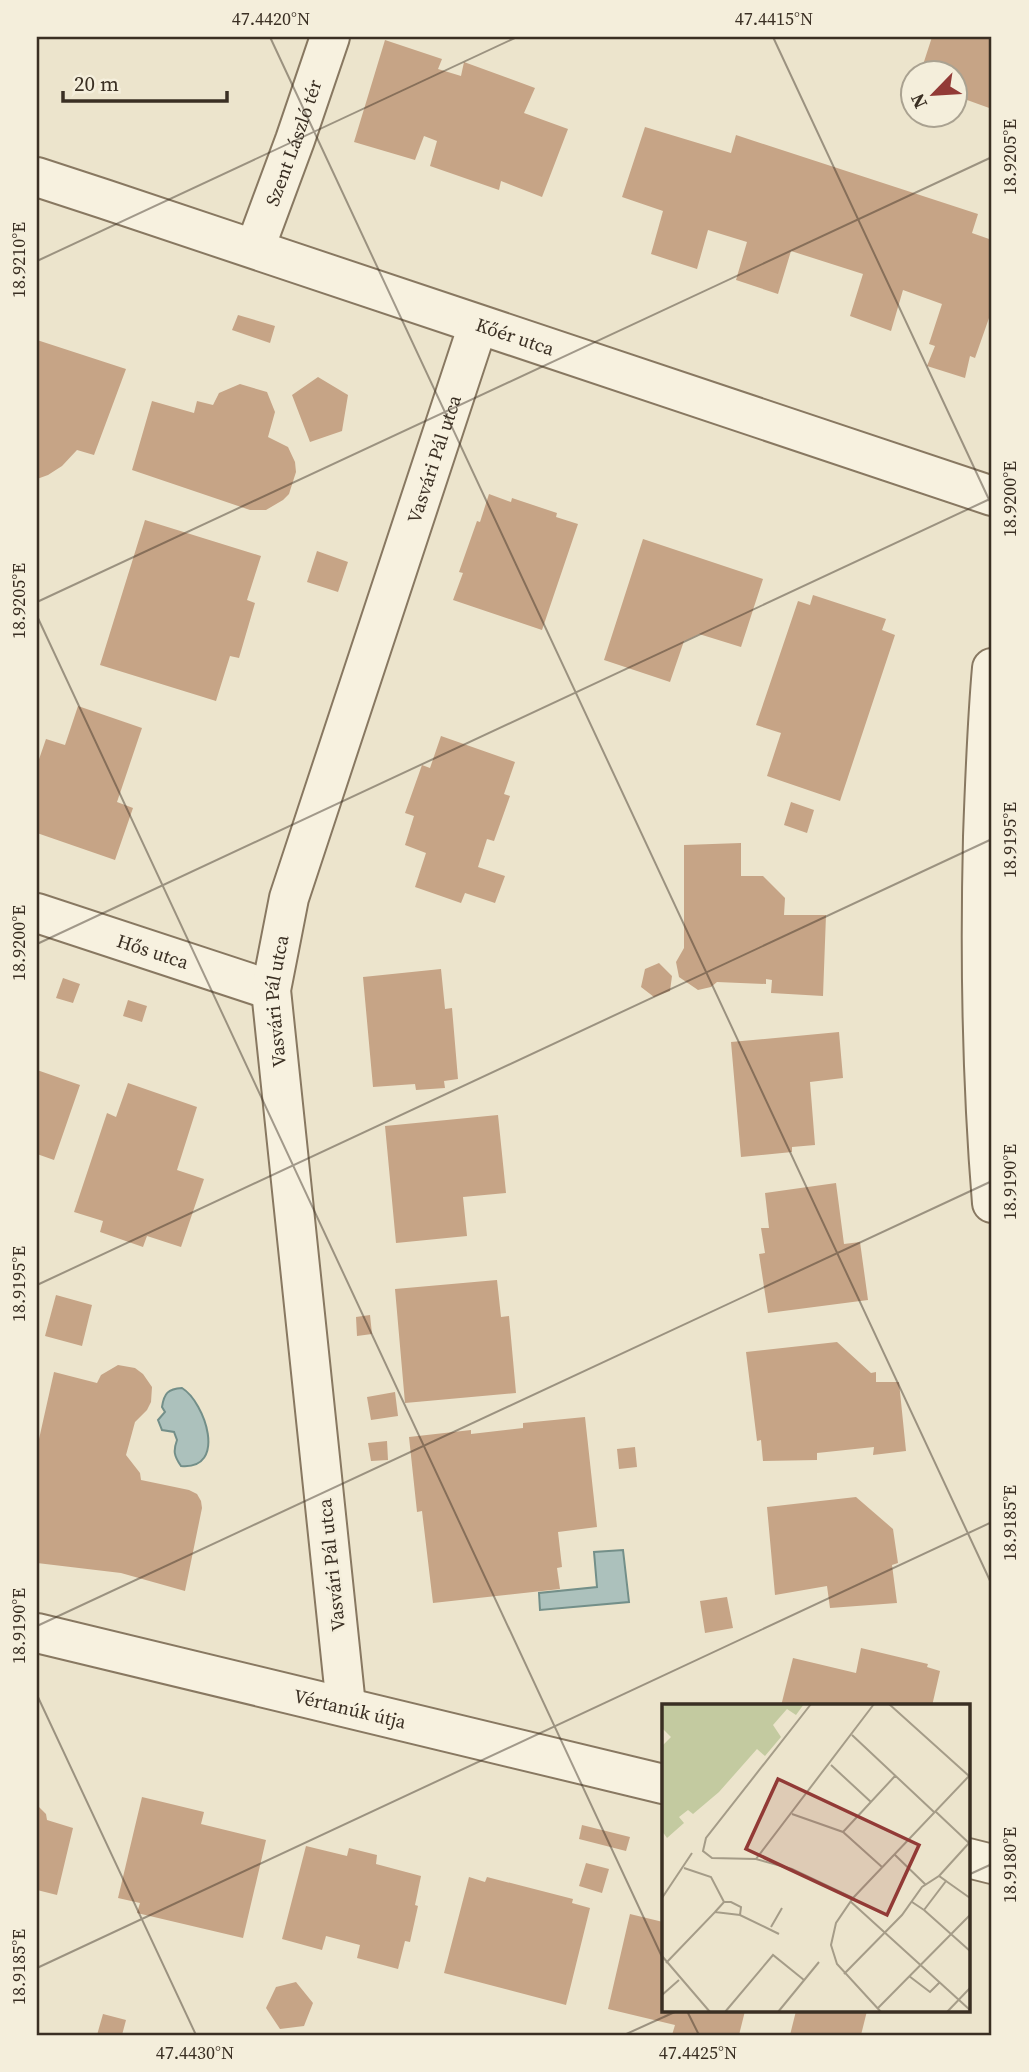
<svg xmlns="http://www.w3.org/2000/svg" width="1029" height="2072" viewBox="0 0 1029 2072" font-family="'Source Serif 4',serif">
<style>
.water{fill:#acc1bc;stroke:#738f89;stroke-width:2}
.building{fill:#c6a486}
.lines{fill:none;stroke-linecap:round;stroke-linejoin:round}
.street-casing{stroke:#887861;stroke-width:42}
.street{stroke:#f7f1df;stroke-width:38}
.ticks{fill:none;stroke:#3a2f23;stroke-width:2;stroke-opacity:0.45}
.labels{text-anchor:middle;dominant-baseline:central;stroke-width:5;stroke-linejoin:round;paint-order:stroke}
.street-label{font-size:19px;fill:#3a2f23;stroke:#f4eedb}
.inset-road{fill:none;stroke:#a59c88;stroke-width:2}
.view{fill:#923a36;fill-opacity:0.15;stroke:#923a36;stroke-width:3.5}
.inset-edge{fill:none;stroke:#3a2f23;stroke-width:3.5}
.neatline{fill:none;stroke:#3a2f23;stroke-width:2.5}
.ticks-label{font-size:18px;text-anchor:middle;fill:#3a2f23}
</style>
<rect width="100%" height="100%" fill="#ece4cc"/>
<path class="water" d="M182,1388c23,14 46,82 -1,78 -7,-10 -8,-15 -4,-26l-3,-8 -12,-2 -4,-10 7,-8 -3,-5c2,-14 6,-18 20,-19z
M623,1550l6,52 -89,8 -1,-17 58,-6 -3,-35z"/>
<path class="building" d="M932,37h60v72l-36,-13v-22h-36z
M385,40l57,19 -4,10 23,7 3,-14 71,26 -11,25 44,16 -26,68 -41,-16 -2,9 -69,-24 7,-25 -13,-5 -9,24 -61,-18z
M645,127l86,26 5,-18 242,79 -6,19 20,7v79l-3,-1 -14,40 -5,-2 -5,22 -38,-12 8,-20 -6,-2 13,-40 -39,-14 -12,41 -41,-15 13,-42 -72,-23 -13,43 -42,-14 11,-38 -39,-12 -11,39 -46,-15 12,-43 -41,-14z
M238,315l37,11 -5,17 -38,-13z
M37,340l89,29 -32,86 -17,-5 -15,16 -14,9 -11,4z
M318,377l30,18 -6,36 -32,11 -18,-47z
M240,384l27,8 8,20 -7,25 20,10 7,15 1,10 -7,22 -6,6 -17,10h-16l-118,-40 20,-69 42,12 3,-12 16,4 6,-12z
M489,494l22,8 1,-4 45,15 -1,4 22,7 -36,106 -89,-30 10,-27 -4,-1 18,-51 3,1z
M145,520l116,36 -14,44 8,3 -16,55 -9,-2 -14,45 -116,-36z
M643,539l120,40 -22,68 -42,-13 -15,7 -14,41 -66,-22z
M317,551l31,11 -10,30 -31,-10z
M813,595l73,24 -4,11 13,5 -55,166 -73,-25 14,-43 -25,-8 42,-124 12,4z
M78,706l64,22 -25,74 16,6 -18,52 -78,-27v-68l9,-26 19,6z
M441,736l74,26 -11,32 6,2 -16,45 -7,-2 -9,28 27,9 -10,27 -30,-10 -4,10 -46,-16 11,-34 -21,-8 9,-29 -9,-3 17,-48 8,3z
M791,802l23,8 -7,23 -23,-8z
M741,843v33h22l22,22 -1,17h42l-3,81 -52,-3 1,-13 -6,-1v5l-49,-2 -6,5 -13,3 -19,-13 -3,-15 8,-14v-103z
M659,963l13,13 -2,15 -16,6 -13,-10 4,-18z
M441,969l4,40 7,-1 6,71 -14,2 1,7 -29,2 -1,-6 -42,3 -10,-110z
M63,978l17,6 -7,19 -17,-5z
M128,1000l19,6 -5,16 -19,-6z
M839,1032l4,46 -33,4 5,63 -23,2v5l-51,5 -10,-115z
M37,1070l43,15 -26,75 -17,-6z
M128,1083l69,24 -20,63 27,9 -23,68 -34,-11 -4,11 -43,-15 3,-11 -29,-9 33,-99 9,4z
M498,1115l8,78 -43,4 4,39 -71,7 -11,-117z
M836,1183l8,61 16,-2 8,58 -100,13 -9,-59 6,-1 -4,-25h8l-4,-35z
M497,1280l4,37 8,-1 7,77 -111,10 -10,-114z
M56,1295l36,10 -10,41 -37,-10z
M370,1315l2,19 -15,2 -1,-19z
M837,1342l34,31 5,-1v10h23l7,69 -33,4 1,-8 -57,6v7l-54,1 -2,-21 -4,1 -11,-89z
M118,1365l17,3 8,6 9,13 -1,15 -4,8 -12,12 -9,33 14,18 1,7 48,10 8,4 4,7 1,7 -17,83 -64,-18 -84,-10v-115l17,-76 43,11 4,-8z
M395,1392l3,24 -27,4 -4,-23z
M585,1417l12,110 -39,5 4,35 -5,1 3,21 -127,14 -11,-92 -5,1 -8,-75 62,-7v4l52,-6v-5z
M387,1441l1,19 -17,1 -3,-18z
M635,1447l2,20 -18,2 -2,-20z
M856,1497l37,32 5,34 -6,2 5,38 -67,5 -3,-22 -52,9 -8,-88z
M727,1597l6,31 -28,5 -5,-32z
M861,1648l67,16 -1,3 13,4 -8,35h-151l12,-48 63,15z
M142,1797l62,15 -3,12 65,16 -23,98 -106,-25 3,-10 -22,-5z
M37,1805l9,9 1,6 26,8 -16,67 -20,-5z
M582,1825l48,12 -4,14 -47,-12z
M306,1846l41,10 2,-8 28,7 -1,9 45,12 -6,29 3,1 -8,36 -5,-1 -7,28 -41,-11 3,-13 -34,-9 -4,14 -40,-11z
M586,1863l23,6 -7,24 -23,-7z
M469,1877l16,5 2,-5 86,22 -1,4 18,5 -24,97 -122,-32z
M630,1914l33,8v89h82l-6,24h-67l3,-10 -67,-16z
M296,1982l17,21 -9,23 -24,3 -14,-21 10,-21z
M796,2011h71l-6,24h-71z
M103,2014l23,6 -4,15h-25z"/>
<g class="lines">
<defs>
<g id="street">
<path id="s1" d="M37,177c319,104 636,214 955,319"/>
<path id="s2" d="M255,248l40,-108 35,-103"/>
<path d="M992,668c-5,56 -7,113 -9,169 -3,122 -1,244 9,366"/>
<path id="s3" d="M37,913l234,77"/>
<path id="s4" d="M37,1633l626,151"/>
<path id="s5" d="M346,1706l-75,-716 18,-92 189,-573"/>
<path d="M968,1858l24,6"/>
</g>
</defs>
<use href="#street" class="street-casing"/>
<use href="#street" class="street"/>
</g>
<path class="ticks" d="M270,37l722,1548M773,37l219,469M37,261l480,-224M37,602l955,-445M37,616l626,1343M37,944l955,-446M37,1285l955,-446M37,1626l955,-445M37,1695l159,340M968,1875l24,-11M37,1968l955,-446M687,2011l12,24M624,2035l53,-24"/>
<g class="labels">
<g class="street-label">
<text stroke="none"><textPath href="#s2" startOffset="112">Szent László tér</textPath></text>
<text stroke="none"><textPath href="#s1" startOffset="504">Kőér utca</textPath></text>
<text stroke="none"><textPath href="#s5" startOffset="1276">Vasvári Pál utca</textPath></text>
<text stroke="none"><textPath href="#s3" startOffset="122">Hős utca</textPath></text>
<text stroke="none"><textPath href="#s5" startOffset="709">Vasvári Pál utca</textPath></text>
<text transform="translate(331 1565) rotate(-96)">Vasvári Pál utca</text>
<text stroke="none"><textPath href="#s4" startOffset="322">Vértanúk útja</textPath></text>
</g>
</g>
<g transform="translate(662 1704)">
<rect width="308" height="308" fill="#ece4cc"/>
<path d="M4,0h138l-8,11 -9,-6 -14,16 8,12 -16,19 -8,-7 -38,43 -26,22 -5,-4 -9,7 5,6 -17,15 -5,-7v-85l9,-9 -9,-9v-20z" fill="#c3caa0"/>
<path class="inset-road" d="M149,0l-105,134 -3,13 9,7 44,1 36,10 61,29M227,0l80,72M190,31l82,77M169,61l40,37M273,107l35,33M130,110l51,18 39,35M181,128l52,-56M232,150l32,31M94,155l118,-155M22,164l27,9 13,25M277,172l30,-33M284,177l24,17M0,194l30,-45M188,197l120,109M262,206l46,41M53,208l9,-10h7l10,5 -1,8M109,223l11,-19M0,252l48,56M4,259l49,-51 25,3 39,19M182,270l58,-59 20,-28 17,-11 7,5 -22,29 -12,-8M247,272l21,16 10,-10M0,291l17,-15M216,304l92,-93M63,308l48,-57 31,25M116,308l41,-50M219,308l-44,-48 -6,-19 5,-22 17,-25 117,-123M285,308l23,-24"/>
<path class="view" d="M116,75l141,66 -32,70 -141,-66z"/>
<rect width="308" height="308" class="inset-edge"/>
</g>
<rect width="1029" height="2072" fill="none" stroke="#f4eedb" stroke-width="77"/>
<g transform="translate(934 94) rotate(245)"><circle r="33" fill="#f4eedb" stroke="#aaa291" stroke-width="2"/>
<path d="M0-5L12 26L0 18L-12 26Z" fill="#923a36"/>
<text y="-10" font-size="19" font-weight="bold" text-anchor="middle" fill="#3a2f23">N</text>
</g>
<path d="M63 91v10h164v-10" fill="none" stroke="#3a2f23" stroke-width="3.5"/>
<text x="74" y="91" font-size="21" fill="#3a2f23" stroke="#f4eedb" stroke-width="5" paint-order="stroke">20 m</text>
<rect x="38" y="38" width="952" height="1996" class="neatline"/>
<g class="ticks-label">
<text x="271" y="25">47.4420°N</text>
<text x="774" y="25">47.4415°N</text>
<text transform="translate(1010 157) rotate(-90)" y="6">18.9205°E</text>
<text transform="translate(19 260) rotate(-90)" y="6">18.9210°E</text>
<text transform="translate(1010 499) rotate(-90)" y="6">18.9200°E</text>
<text transform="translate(19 601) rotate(-90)" y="6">18.9205°E</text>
<text transform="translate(1010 840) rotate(-90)" y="6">18.9195°E</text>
<text transform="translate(19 943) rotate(-90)" y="6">18.9200°E</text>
<text transform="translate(1010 1182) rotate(-90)" y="6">18.9190°E</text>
<text transform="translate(19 1284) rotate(-90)" y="6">18.9195°E</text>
<text transform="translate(1010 1523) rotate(-90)" y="6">18.9185°E</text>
<text transform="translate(19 1626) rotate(-90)" y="6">18.9190°E</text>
<text transform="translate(1010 1865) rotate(-90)" y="6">18.9180°E</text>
<text transform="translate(19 1967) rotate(-90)" y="6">18.9185°E</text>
<text x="195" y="2059">47.4430°N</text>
<text x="698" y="2059">47.4425°N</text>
</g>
</svg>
